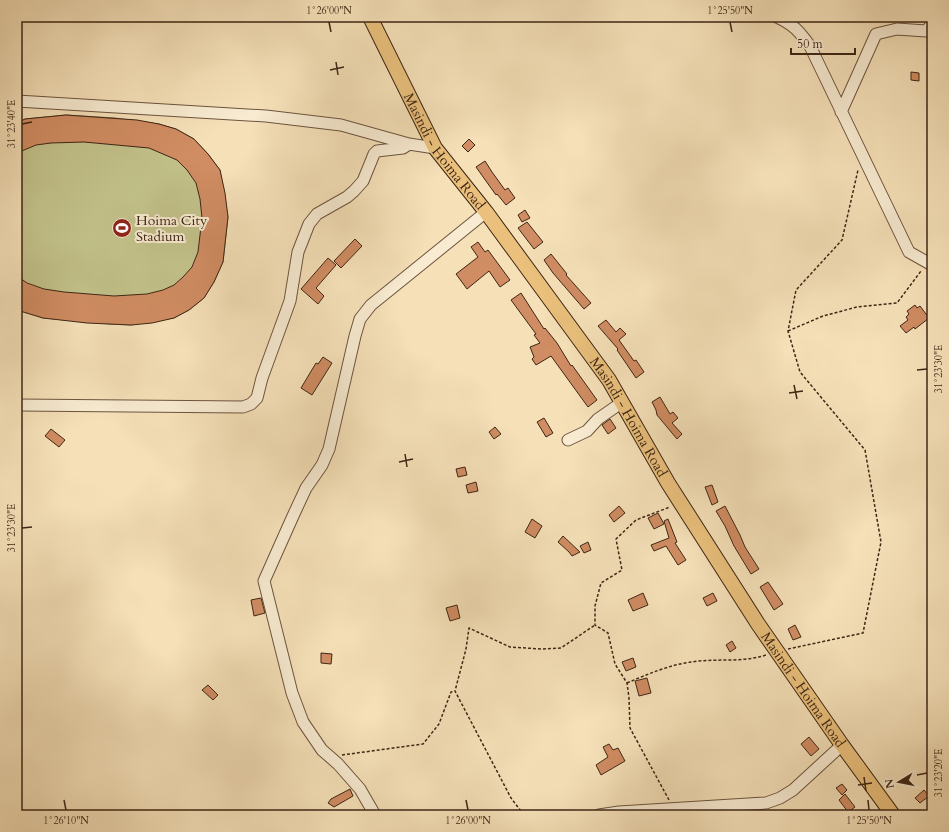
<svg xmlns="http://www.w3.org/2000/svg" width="949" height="832" viewBox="0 0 949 832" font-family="Cardo,serif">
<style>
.green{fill:#c2c18a;stroke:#807450}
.building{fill:#d08c62;stroke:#3e2615}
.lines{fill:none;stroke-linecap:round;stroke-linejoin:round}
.minor-casing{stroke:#6c543e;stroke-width:13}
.major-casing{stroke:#3e2615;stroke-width:16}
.path{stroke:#3e2615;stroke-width:1.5;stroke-dasharray:3 2;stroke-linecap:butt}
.minor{stroke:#f8ebd1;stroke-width:11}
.major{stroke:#eac07c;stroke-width:14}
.ticks{fill:none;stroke:#3e2615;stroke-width:1.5}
.labels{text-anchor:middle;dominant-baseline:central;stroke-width:4;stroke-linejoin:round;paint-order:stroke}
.street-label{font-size:14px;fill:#3e2615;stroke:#f8ebd1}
.poi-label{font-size:14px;fill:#3e2615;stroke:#f8ebd1;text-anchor:start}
.neatline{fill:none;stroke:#3e2615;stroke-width:1.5}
.ticks-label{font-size:10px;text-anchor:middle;fill:#3e2615}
</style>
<rect width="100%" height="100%" fill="#f5e0b8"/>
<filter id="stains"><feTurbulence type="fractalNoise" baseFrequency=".005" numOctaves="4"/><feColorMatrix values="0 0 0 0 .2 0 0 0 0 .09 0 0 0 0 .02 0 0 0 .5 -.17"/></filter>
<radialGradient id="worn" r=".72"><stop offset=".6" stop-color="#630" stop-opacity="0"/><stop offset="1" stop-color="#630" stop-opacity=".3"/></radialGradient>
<path class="green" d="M66,115l49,3 44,6 17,5 18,10 14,15 12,16 8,47 -5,45 -9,20 -10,16 -15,12 -15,8 -43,7 -22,-1 -66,-6 -26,-8v-187l8,-4z"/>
<path class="building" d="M911,72l8,1v8l-8,-1z
M66,115l71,5 22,4 17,5 18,10 14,15 12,16 5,23 3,24 -5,45 -9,20 -10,16 -15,12 -15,8 -22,5 -21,2 -44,-2 -44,-5 -26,-8v-34l10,7 17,6 20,3 50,4 33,-2 16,-4 11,-5 9,-8 9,-10 6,-15 4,-34 -2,-19 -4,-16 -9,-13 -10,-10 -28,-12 -65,-6 -33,1 -15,2 -19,8v-30l8,-4z
M469,139l6,6 -7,7 -6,-6z
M485,161l7,11 13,18 3,-2 7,10 -9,7 -9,-11 -1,1 -20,-28z
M525,210l5,8 -8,4 -4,-7z
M527,222l16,20 -9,7 -16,-21z
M355,239l7,7 -21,22 -7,-7z
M478,242l7,10 3,-2 22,30 -10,7 -11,-16 -22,18 -11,-15 22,-17 -7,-10z
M551,254l16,20 -1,1 25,28 -7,6 -31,-36 -9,-13z
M328,258l8,7 -20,23 8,8 -6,8 -17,-15z
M521,293l23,36 1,-1 12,15 14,23 1,-1 25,35 -9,7 -37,-51 -15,9 -4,-6 2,-2 -4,-10 10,-4 -6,-8 2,-1 -25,-34z
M915,305l2,3 3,-2 9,12 -14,11 -1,-2 -8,6 -6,-7 8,-6 -2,-3 3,-3 -2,-3z
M606,320l10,12 4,-4 6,6 -7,6 15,21 2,-1 8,12 -8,6 -19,-28 1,-1 -20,-23z
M323,357l9,6 -20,32 -11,-7 15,-25 2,1z
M660,397l10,17 3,-2 5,6 -6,5 10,11 -5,5 -20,-24 -1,-5 -4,-8z
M544,418l9,15 -7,4 -9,-15z
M610,419l6,9 -8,6 -6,-9z
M495,427l6,7 -7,5 -5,-7z
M51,429l14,11 -6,7 -14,-11z
M465,467l2,8 -9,2 -2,-8z
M476,482l2,9 -10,2 -2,-8z
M712,485l6,17 -6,3 -7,-18z
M619,506l6,7 -11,9 -5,-7z
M725,506l15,29 5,12 14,22 -8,5 -17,-28 -9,-20 -9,-15z
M658,513l6,11 -10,5 -6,-11z
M532,519l10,7 -7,12 -10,-6z
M668,519l9,23 -2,1 11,17 -8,5 -12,-19 -12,5 -3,-6 18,-7 -5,-17z
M563,536l17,16 -8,4 -3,-4 -11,-10z
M588,542l3,8 -7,3 -4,-7z
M768,582l15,22 -9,6 -14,-23z
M643,593l5,12 -15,6 -5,-11z
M713,593l4,8 -10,5 -4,-8z
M261,598l4,15 -11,3 -3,-16z
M457,605l3,13 -10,3 -4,-13z
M795,625l6,12 -8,3 -5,-11z
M732,641l4,7 -6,4 -4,-7z
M321,653l11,1 -1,10 -10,-1z
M633,658l3,9 -10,4 -4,-9z
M647,678l4,15 -12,3 -4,-15z
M208,685l10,10 -5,5 -11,-10z
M809,737l10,12 -8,7 -10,-12z
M609,744l4,6 5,-2 7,13 -24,14 -5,-10 12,-8 -5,-10z
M842,784l5,6 -5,5 -6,-7z
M350,789l3,7 -19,11 -6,-4 3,-4z
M924,790l5,6 -9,7 -5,-5z
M845,794l10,13 -7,5 -9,-12z"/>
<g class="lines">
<defs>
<path id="minor" d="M777,17c17,8 22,14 33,29l99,206 23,13
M17,101l249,15 75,9 68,19 26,4
M841,112l35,-78 21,-5 29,2 6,-7
M17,405l226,2 8,-3 6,-6 5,-20 28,-77 8,-49 11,-28 8,-10 30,-17 7,-6 9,-10 11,-27 3,-3 26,-3 6,-4
M568,440l19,-9 11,-12 23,-16
M375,815l-15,-26 -22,-25 -16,-14 -19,-28 -11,-29 -28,-112 29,-65 13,-28 16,-23 7,-16 26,-113 5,-17 11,-14 115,-93
M599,815l20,-3 147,-9 14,-5 13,-8 49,-45"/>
<g id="major">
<path id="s1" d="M370,17l65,131 51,64 123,168 59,103 90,141 84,121 51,70"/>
</g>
</defs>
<use href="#minor" class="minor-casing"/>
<use href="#major" class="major-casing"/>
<path class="path" d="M788,331l35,-15 34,-9 40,-4 24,-32
M788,649l75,-16 18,-91 -16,-92 -65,-78 -12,-41 8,-41 46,-50 16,-70
M627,683c21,-9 42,-18 64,-21 25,-4 51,1 75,-7
M342,755l81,-11 16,-20 12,-32 4,-1
M669,800l-39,-72 -1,-30 -2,-15 -12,-19 -7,-31 -13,-8v-19l6,-23 21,-13 -6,-31 20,-19 34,-13
M524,815l-13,-17 -56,-107 11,-42 3,-21 41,19 31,2 20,-1 34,-23"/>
<use href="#minor" class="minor"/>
<use href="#major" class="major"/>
</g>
<path class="ticks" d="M329,22l2,10M730,22l2,10M336,62l2,13M330,70l14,-3M22,124l10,-2M917,370l10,-1M794,385l3,14M789,393l14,-2M405,454l2,13M399,462l14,-3M22,528l10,-1M917,775l10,-2M864,777l2,14M858,785l14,-2M64,800l2,10M466,800l2,10M868,800l1,10"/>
<defs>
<symbol id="stadium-disc" viewBox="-11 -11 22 22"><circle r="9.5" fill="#8f2418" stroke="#f8ebd1"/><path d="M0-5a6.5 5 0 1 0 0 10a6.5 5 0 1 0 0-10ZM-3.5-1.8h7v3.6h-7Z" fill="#fff"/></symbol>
</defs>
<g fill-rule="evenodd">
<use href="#stadium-disc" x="111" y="217" width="22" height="22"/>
</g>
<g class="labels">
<g class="street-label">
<text stroke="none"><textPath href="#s1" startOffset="154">Masindi - Hoima Road</textPath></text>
<text stroke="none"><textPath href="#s1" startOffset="478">Masindi - Hoima Road</textPath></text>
<text stroke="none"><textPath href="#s1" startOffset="802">Masindi - Hoima Road</textPath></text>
</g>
<g class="poi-label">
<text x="136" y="220">Hoima City<tspan x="136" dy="16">Stadium</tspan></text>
</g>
</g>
<rect width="949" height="832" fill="none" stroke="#f5e0b8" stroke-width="44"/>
<g transform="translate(899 782) rotate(260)" stroke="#f8ebd1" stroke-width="3" paint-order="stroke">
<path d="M0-3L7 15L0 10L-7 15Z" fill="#3e2615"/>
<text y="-6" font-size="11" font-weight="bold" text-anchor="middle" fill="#3e2615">N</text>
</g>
<path d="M791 48v6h64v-6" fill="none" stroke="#3e2615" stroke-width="2"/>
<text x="797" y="48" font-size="12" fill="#3e2615" stroke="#f8ebd1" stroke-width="3" paint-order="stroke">50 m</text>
<rect x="22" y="22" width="905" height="788" class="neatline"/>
<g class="ticks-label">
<text x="329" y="14">1°26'00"N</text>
<text x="730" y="14">1°25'50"N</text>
<text transform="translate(11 124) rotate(-90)" y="4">31°23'40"E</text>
<text transform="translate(938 369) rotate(-90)" y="4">31°23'30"E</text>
<text transform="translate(11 528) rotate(-90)" y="4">31°23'30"E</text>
<text transform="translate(938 773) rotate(-90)" y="4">31°23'20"E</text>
<text x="66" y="824">1°26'10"N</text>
<text x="468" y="824">1°26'00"N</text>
<text x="869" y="824">1°25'50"N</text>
</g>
<rect width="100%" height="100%" filter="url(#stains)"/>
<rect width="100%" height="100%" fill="url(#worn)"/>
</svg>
